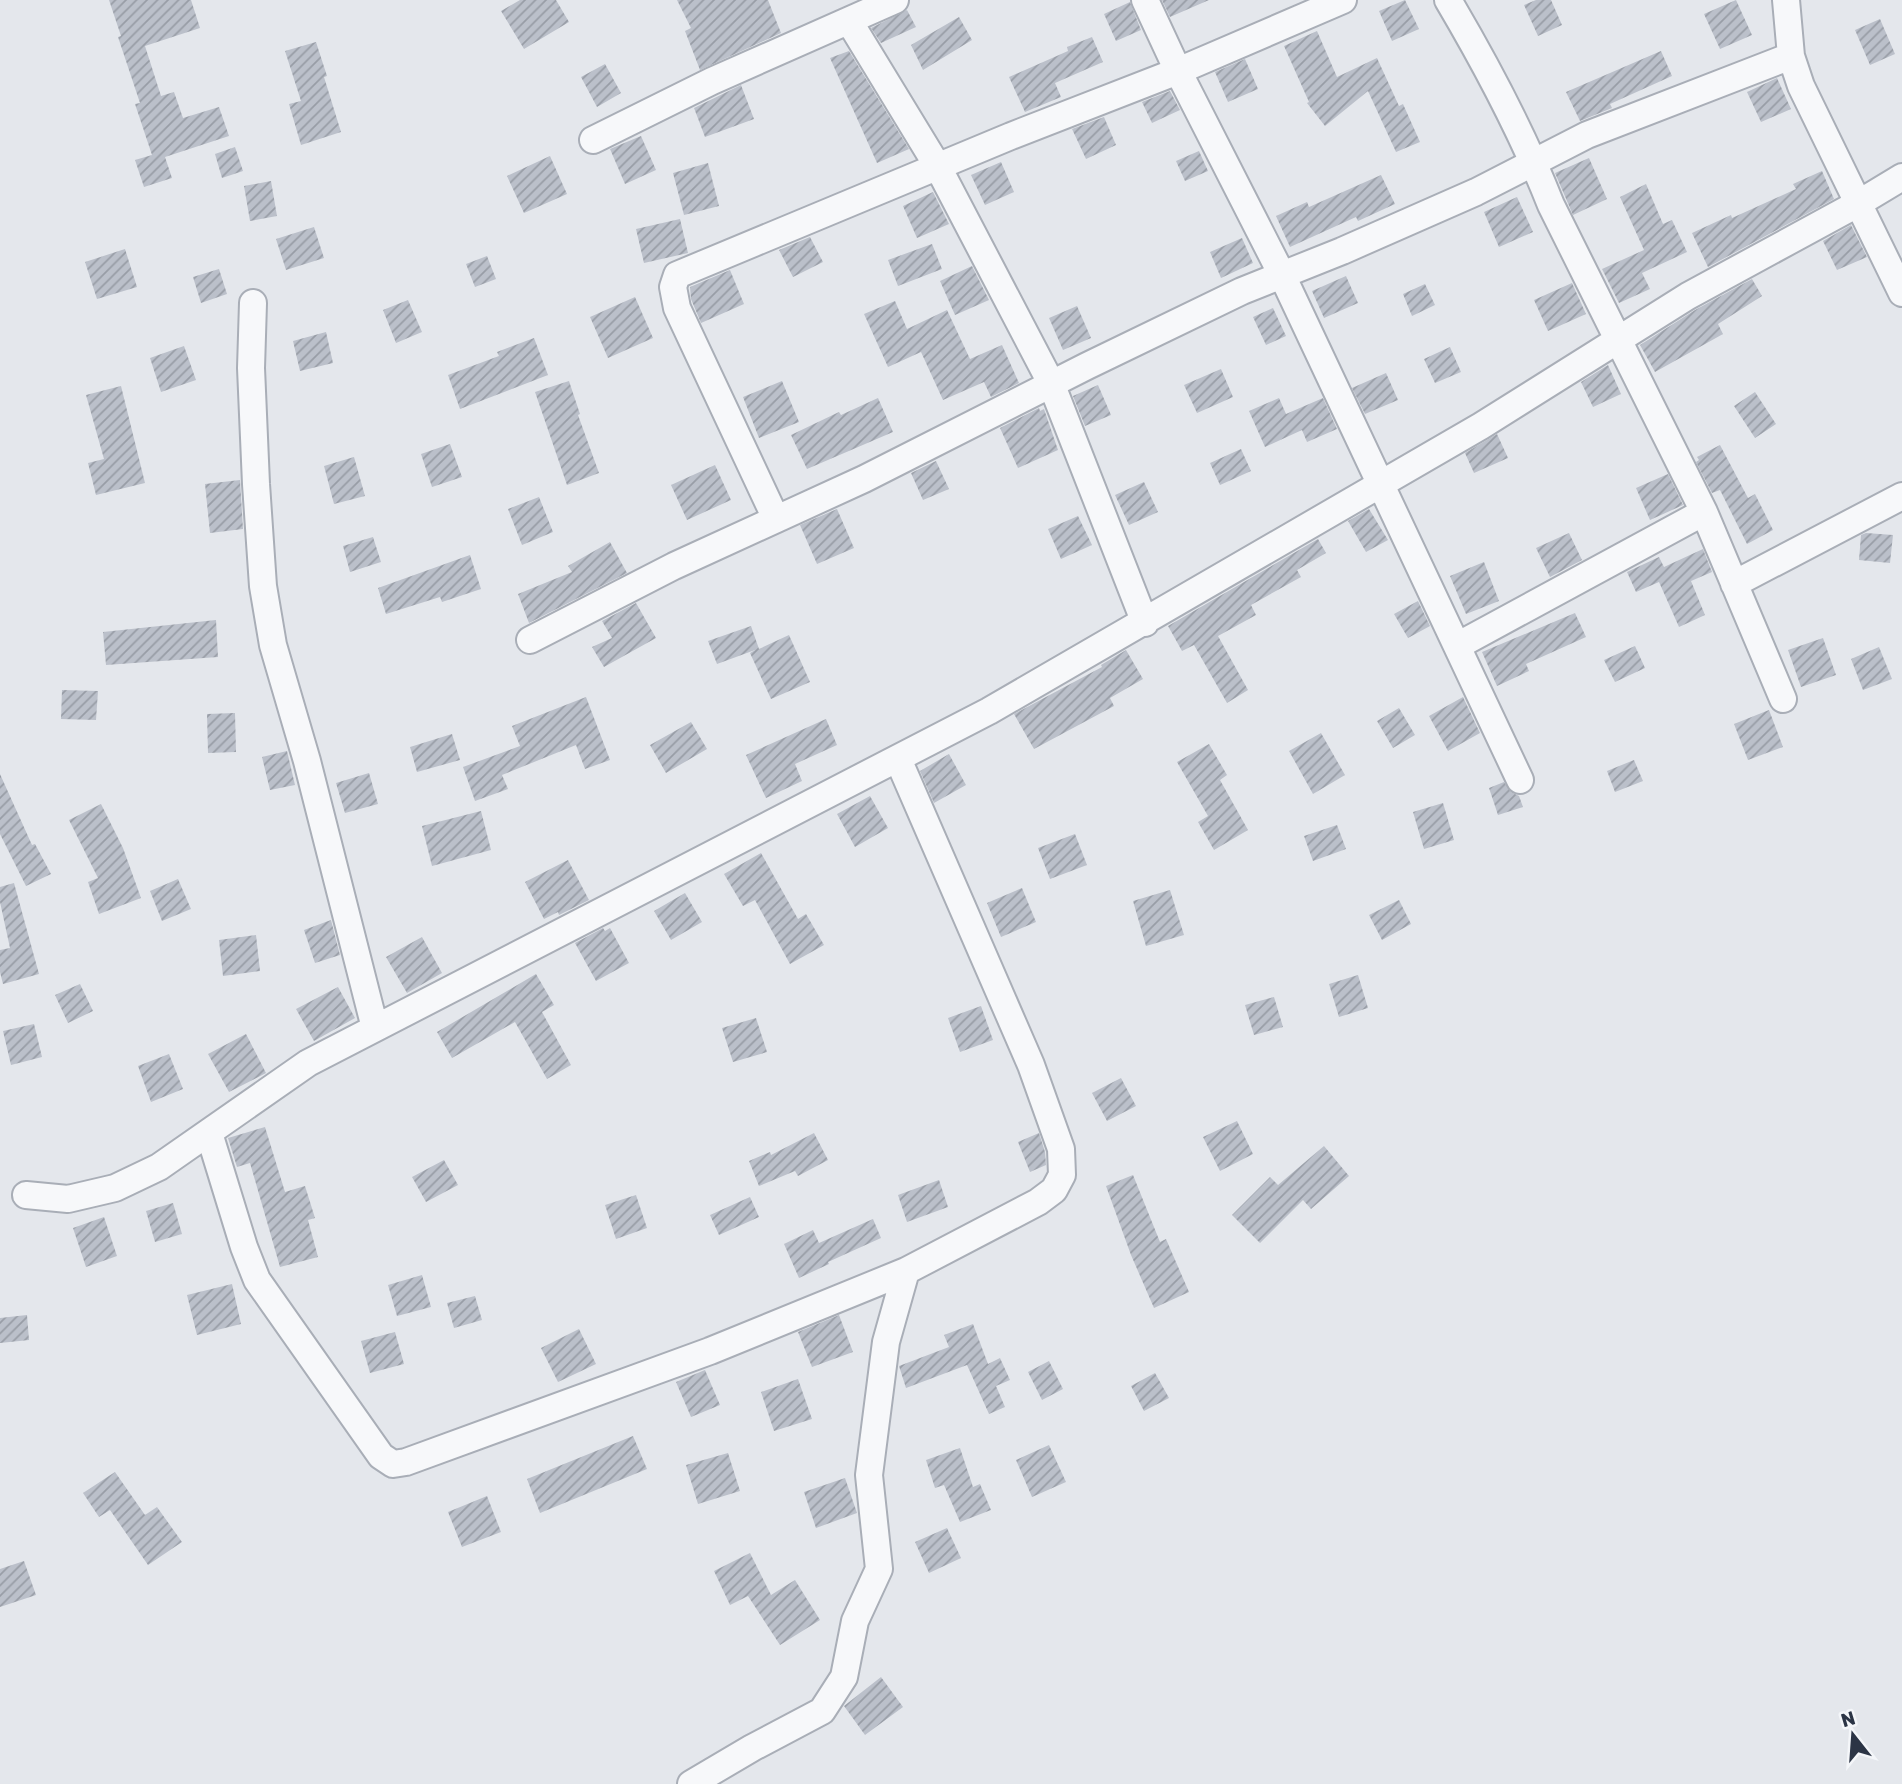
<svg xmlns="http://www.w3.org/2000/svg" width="1902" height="1784" viewBox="0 0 1902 1784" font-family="Rubik,sans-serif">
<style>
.building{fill:url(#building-hatch)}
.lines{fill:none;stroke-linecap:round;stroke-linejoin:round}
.minor-casing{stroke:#a9aeb7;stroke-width:30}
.minor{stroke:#f7f8fa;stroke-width:26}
</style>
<defs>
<pattern id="building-hatch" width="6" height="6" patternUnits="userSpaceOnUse" patternTransform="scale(1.75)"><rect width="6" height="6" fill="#bbc0ca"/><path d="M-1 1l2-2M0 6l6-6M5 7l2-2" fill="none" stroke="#989da6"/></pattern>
</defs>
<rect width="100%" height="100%" fill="#e4e7ec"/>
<path class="building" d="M109,0h82l9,28 -55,18 16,50 13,-4 9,26 36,-11 10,29 -64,21 7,21 -28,9 -9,-27 17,-5 -17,-51 5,-1 -22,-66 3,-1z
M520,0h36l13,22 -45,27 -23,-38z
M677,0h91l13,33 -81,37 -15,-39 6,-3z
M1162,0h47l-39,17z
M1405,0l14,29 -27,12 -13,-30z
M1536,0h15l11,25 -24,11 -14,-31z
M1736,0l16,35 -32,14 -16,-35z
M1130,2l11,28 -25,11 -12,-27z
M907,10l9,17 -35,16 -10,-15z
M959,17l13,23 -49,30 -12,-25z
M1880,19l15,35 -25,11 -15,-35z
M1317,31l20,46 40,-19 22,48 4,-2 17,38 -24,10 -28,-61 -43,35 -18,-23 2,-1 -25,-56z
M1092,37l11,25 -48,21 6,14 -36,15 -16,-35 59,-26 -1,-4z
M316,42l11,34 -3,1 17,55 -40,13 -12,-41 12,-3 -16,-50z
M849,51l60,98 -32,14 -47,-105z
M1661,51l11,25 -62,28 2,4 -32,13 -14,-29z
M1245,59l13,30 -30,13 -13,-30z
M605,64l16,29 -24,14 -16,-30z
M1777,78l14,31 -30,13 -14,-30z
M741,85l13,34 -49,18 -11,-29z
M1170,91l10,19 -28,13 -10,-21z
M1104,117l12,28 -30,14 -14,-30z
M641,136l15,34 -31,14 -15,-35z
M235,147l8,24 -21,7 -7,-24z
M1199,151l9,20 -23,10 -9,-20z
M550,156l17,38 -43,19 -17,-37z
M1589,158l18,41 -34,16 -18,-42z
M1001,162l13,30 -29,13 -14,-30z
M708,163l11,43 -35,9 -11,-42z
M1822,171l12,28 -126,68 -16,-34 39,-18 1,3 64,-29 -3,-5z
M1381,175l14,29 -37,17 -2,-4 -66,30 -14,-31 31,-14 2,5z
M271,181l6,35 -27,5 -6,-35z
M1646,184l17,40 9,-4 15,32 -45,21 8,16 -31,14 -17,-34 42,-19 -24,-53z
M933,192l16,32 -32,14 -14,-32z
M1517,197l16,35 -34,15 -15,-35z
M680,219l8,34 -44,10 -8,-34z
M1851,225l16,32 -30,13 -14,-29z
M314,227l10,31 -38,12 -10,-31z
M810,237l13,25 -30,15 -14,-27z
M1242,238l11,25 -32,15 -11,-26z
M932,244l10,25 -44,17 -10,-26z
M125,249l12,38 -40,12 -12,-37z
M487,256l9,23 -21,8 -9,-23z
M972,266l17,34 -34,15 -15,-34z
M219,269l8,25 -26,9 -8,-26z
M730,270l14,34 -43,19 -10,-24 -1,-12z
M1346,276l12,27 -34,15 -12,-27z
M1752,279l10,17 -44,28 5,10 -68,38 -15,-27 55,-35z
M1572,283l14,31 -38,17 -14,-31z
M1425,284l10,21 -23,11 -9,-22z
M635,297l18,41 -45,20 -18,-41z
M408,300l14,32 -26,11 -13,-33z
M895,301l12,28 40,-19 23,49 32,-14 17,38 -28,14 -7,-15 -41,18 -22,-48 -33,15 -24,-53z
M1077,306l14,32 -28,12 -14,-32z
M1273,308l13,28 -20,9 -13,-28z
M326,332l7,31 -33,8 -7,-30z
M534,338l14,37 -88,34 -12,-34 51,-19 -2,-4z
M184,346l12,34 -35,12 -11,-34z
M1450,347l11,25 -26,11 -11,-24z
M1608,365l13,29 -28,13 -12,-25z
M1221,369l12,28 -36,16 -13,-28z
M1386,373l12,27 -33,14 -13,-26z
M569,381l11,33 -2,1 21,58 -32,12 -32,-93z
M782,381l17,41 -40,16 -16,-41z
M1098,385l13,30 -26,11 -12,-30z
M121,386l24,97 -49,12 -8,-32 16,-4 -18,-64z
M1755,392l21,32 -21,14 -21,-32z
M878,398l15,34 -86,37 -16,-34 48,-23 2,3z
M1279,398l7,16 37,-16 14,31 -30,13 -5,-12 -37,17 -16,-36z
M1039,408l1,3 4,-2 14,41 -40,18 -18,-40z
M1497,434l11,24 -34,15 -9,-20z
M450,444l12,33 -30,10 -11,-33z
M1720,445l28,53 7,-4 18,36 -26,14 -27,-54 -8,3 -16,-31 3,-2 -2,-3z
M1241,449l10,22 -31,14 -10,-22z
M354,457l11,39 -31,8 -10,-38z
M936,461l13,28 -26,11 -12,-27z
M715,465l16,35 -44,20 -16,-35z
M1668,474l15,31 -33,15 -14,-32z
M240,480l3,49 -33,4 -5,-49z
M1144,482l14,30 -29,13 -14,-30z
M539,497l14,35 -31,13 -14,-36z
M837,509l17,39 -37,16 -17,-39z
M1369,509l19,31 -22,12 -18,-31z
M1078,516l14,29 -31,14 -13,-30z
M1569,533l13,27 -32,17 -14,-29z
M1866,533l27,2 -3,28 -31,-3 2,-25z
M373,537l8,25 -31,10 -7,-26z
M1318,539l8,14 -29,17 4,7 -50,28 5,10 -38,21 30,54 -21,13 -33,-58 -12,6 -14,-25z
M610,542l17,31 -98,50 -11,-29 54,-22 -4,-6z
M1703,549l9,23 -21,9 14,34 -26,12 -20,-45 -23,10 -9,-20 32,-15 5,10z
M470,555l11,34 -39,13 -2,-5 -54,17 -8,-26z
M1484,562l15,39 -33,13 -16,-38z
M1418,601l12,25 -22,12 -14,-24z
M636,603l20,35 -52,29 -12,-20 20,-9 -10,-17z
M1575,613l11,24 -60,27 3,7 -32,15 -15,-34z
M216,620l2,37 -112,8 -3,-33z
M751,626l8,23 30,-14 21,47 -39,17 -21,-46 5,-3 -38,14 -9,-23z
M1823,638l13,37 -35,12 -13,-37z
M1635,646l10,22 -30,14 -11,-22z
M1879,647l13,32 -29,11 -12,-31z
M1126,650l17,29 -33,19 4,8 -80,43 -20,-35 88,-47 -1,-2z
M62,690l36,1 -2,29 -35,-1z
M586,697l24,63 -25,9 -9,-24 -74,30 6,14 -33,12 -12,-34 57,-21 -8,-20z
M1463,697l17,36 -32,18 -19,-35z
M1399,708l16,27 -22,13 -16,-27z
M1769,710l14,37 -35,13 -14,-36z
M235,713l1,39 -28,1 -1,-39z
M826,719l11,26 -42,19 7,17 -36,17 -20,-43z
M691,722l16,27 -41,24 -16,-28z
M1321,733l24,42 -32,19 -24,-43z
M452,734l8,26 -43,12 -7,-25z
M1209,744l18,31 -7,5 28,50 -34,20 -16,-28 10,-6 -31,-54z
M287,751l8,34 -25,5 -8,-33z
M949,754l17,31 -32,18 -14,-32z
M1634,760l9,21 -28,11 -8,-21z
M369,773l9,31 -33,9 -9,-30z
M0,774l32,71 3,-1 16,30 -25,12 -26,-52z
M1504,782l7,10 8,4 4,11 -25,8 -9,-27z
M870,796l18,32 -33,19 -18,-33z
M1443,803l11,37 -30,9 -11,-37z
M101,804l22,44 18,50 -42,16 -11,-32 10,-4 -29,-58z
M481,811l10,39 -59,16 -10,-40z
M1337,825l9,24 -33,12 -9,-25z
M1075,834l12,31 -37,14 -12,-31z
M761,853l37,66 8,-5 18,31 -34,19 -35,-64 -12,6 -19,-32z
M568,860l21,40 -30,15 -1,-3 -14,7 -19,-37z
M178,879l13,30 -29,12 -12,-30z
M14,883l25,91 -36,10 -3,-12v-22l10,-2 -10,-46v-15z
M1022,888l14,34 -35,15 -14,-34z
M1170,890l14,45 -38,11 -13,-45z
M685,893l17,29 -31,18 -17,-29z
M1399,900l12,24 -29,16 -13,-25z
M331,920l9,35 -25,8 -11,-33z
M603,928l2,3 5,-3 19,35 -33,18 -21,-38z
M256,935l4,36 -37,5 -4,-36z
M422,937l20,36 -35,20 -21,-36z
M536,974l18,31 -12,7 29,53 -24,14 -32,-57 -63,36 -15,-26z
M1358,975l10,33 -29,9 -10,-33z
M80,984l13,27 -25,12 -13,-28z
M338,987l17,31 -41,23 -18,-32z
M1274,997l9,30 -29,8 -9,-30z
M981,1006l12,34 -33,12 -12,-34z
M756,1018l11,34 -34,10 -11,-34z
M34,1024l8,33 -31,8 -8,-34z
M246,1034l20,39 -37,19 -21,-38z
M169,1054l14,35 -32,13 -13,-36z
M1121,1078l15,28 -29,15 -15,-28z
M1237,1121l16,33 -33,17 -17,-34z
M265,1127l20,65 20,-6 10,32 -7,2 10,37 -38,10 -30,-104 -13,4 -9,-29z
M814,1133l14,27 -30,16 -3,-5 -36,15 -10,-25 21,-9 1,3z
M1039,1133l6,19 1,13 -16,7 -12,-30z
M1324,1146l25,30 -38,33 -8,-9 -43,43 -28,-28 38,-38 8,8z
M444,1160l14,25 -32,17 -14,-25z
M1133,1175l27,67 6,-3 23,53 -35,16 -23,-53 -25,-69z
M939,1180l9,27 -41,15 -9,-27z
M636,1195l11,33 -31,11 -11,-34z
M750,1197l9,20 -40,18 -9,-20z
M173,1203l9,31 -27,8 -9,-31z
M104,1217l13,39 -31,11 -13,-39z
M873,1219l8,19 -53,24 1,2 -30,14 -15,-34 29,-14 6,13z
M422,1275l9,32 -34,9 -9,-31z
M232,1284l9,40 -44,11 -10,-40z
M475,1296l7,24 -28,8 -7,-25z
M27,1315l2,25 -29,3v-25z
M839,1315l14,37 -41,15 -14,-35z
M973,1324l15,40 12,-6 10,22 -14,6 9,21 -16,7 -22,-49 -61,23 -7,-22 50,-19 -5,-12z
M579,1329l17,35 -38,18 -17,-34z
M395,1332l9,32 -34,9 -9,-32z
M1049,1361l14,28 -21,11 -14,-28z
M705,1370l15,35 -29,12 -15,-35z
M1155,1373l14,25 -25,13 -13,-25z
M798,1379l14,40 -38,12 -13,-39z
M633,1436l14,33 -107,44 -13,-34z
M1049,1445l17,37 -34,15 -16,-37z
M960,1448l13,39 7,-3 11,26 -31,12 -16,-37 -9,3 -9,-28z
M728,1453l12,38 -42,13 -12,-39z
M115,1472l30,43 12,-8 25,35 -34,23 -38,-55 -11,7 -16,-24z
M845,1478l12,35 -41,15 -12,-36z
M487,1496l14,36 -39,15 -14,-35z
M947,1528l14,30 -32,15 -14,-31z
M750,1553l21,42 24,-15 25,40 -40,25 -32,-49 -18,9 -16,-34z
M24,1561l12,34 -36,12v-38z
M881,1677l22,30 -38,28 -21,-29z"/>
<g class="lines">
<defs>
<path id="minor" d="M1145,0l33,71 104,204 238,505
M1448,0c39,66 75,134 103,205l153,307 79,187
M1786,0l5,56 10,30 101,207
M849,21l89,146 113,216 94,240
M593,140l119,-59 183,-81
M253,303l-2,65 5,116 7,102 10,59 34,116 68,267
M776,519l-99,-211 -4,-21 4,-12 334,-139 167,-65 165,-71
M1734,584l168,-88
M530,640l144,-74 190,-87 223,-113 155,-75 100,-40 134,-59 111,-57 204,-79
M1457,646l247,-134
M209,1133l35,114 13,33 124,176 12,8 13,-2 304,-111 196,-80 132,-69 16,-12 8,-15 -1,-26 -30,-84 -133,-306
M26,1195l42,4 47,-11 44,-21 149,-104 681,-352 492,-285 207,-130 171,-93 43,-26
M691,1784l61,-36 70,-37 22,-34 11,-56 24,-52 -10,-94 17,-133 20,-71"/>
</defs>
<use href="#minor" class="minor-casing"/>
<use href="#minor" class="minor"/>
</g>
<g transform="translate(1853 1735) rotate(343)" stroke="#f4f6f9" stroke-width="5" paint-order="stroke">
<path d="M0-5L12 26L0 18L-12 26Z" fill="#2b3445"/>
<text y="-10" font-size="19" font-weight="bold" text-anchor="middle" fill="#2b3445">N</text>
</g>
</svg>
